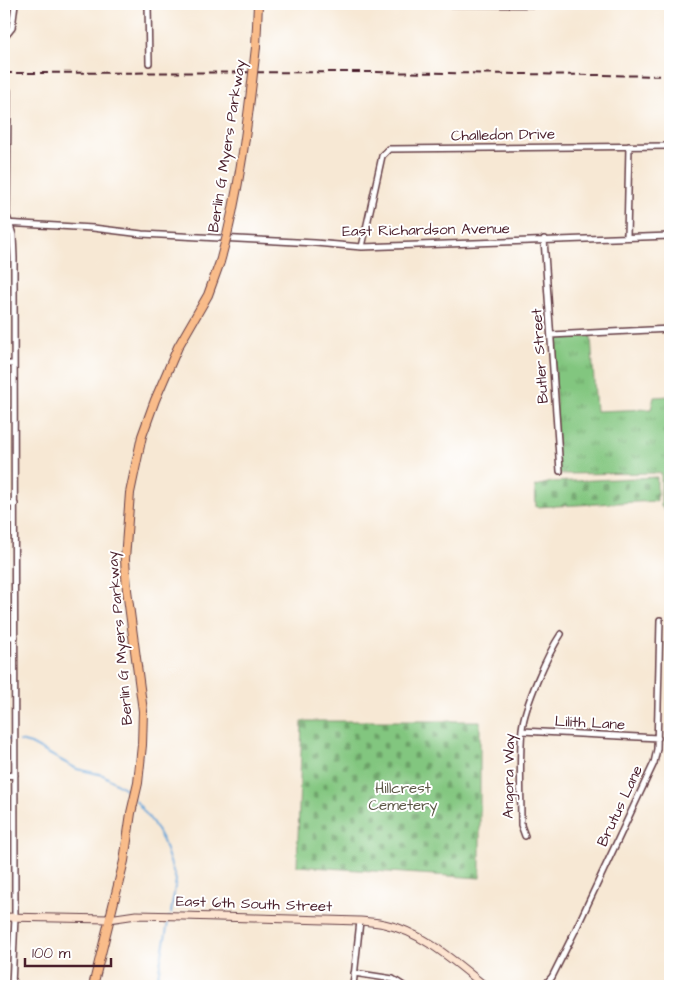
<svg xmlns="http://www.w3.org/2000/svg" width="674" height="990" viewBox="0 0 674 990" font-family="'Architects Daughter',sans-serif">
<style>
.cemetery{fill:url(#cemetery-stones);stroke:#667255}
.park{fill:url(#park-tufts);stroke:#667255}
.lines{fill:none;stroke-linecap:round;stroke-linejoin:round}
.stream{stroke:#66a5d9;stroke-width:2}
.street-casing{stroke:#643d44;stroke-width:8}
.secondary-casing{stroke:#643d44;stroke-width:9}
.primary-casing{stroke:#643d44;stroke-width:10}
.street{stroke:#fff;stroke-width:5}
.secondary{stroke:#fde4d0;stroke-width:7}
.primary{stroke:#f9bc8a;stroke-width:8}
.rail{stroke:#4a1f2b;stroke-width:2;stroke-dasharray:8 4;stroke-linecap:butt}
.primary-bridge-casing{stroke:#643d44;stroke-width:10;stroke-linecap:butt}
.primary-bridge{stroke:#f9bc8a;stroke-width:8}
.labels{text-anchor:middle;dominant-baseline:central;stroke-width:4;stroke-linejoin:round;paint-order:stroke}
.street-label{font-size:15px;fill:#4a1f2b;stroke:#fff}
.park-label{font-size:15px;fill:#5e5948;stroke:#fff}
</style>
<defs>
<pattern id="cemetery-stones" width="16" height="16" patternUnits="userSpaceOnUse" patternTransform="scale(1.25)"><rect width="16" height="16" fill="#82c67f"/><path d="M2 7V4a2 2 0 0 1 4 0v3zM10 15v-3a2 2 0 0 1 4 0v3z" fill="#6ca068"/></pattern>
<pattern id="park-tufts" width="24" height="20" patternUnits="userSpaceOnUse" patternTransform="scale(1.25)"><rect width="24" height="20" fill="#82c67f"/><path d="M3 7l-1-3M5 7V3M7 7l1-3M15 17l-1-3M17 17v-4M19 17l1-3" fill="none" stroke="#6ca068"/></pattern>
</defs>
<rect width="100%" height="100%" fill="#fff"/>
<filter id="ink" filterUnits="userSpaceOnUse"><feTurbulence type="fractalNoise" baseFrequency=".02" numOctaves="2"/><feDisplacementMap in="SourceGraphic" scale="10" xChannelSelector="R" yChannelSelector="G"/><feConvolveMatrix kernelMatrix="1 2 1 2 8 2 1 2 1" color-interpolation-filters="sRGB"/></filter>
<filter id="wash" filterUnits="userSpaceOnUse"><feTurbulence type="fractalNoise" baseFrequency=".0096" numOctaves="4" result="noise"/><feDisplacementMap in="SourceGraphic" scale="20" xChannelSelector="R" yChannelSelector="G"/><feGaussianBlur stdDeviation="1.12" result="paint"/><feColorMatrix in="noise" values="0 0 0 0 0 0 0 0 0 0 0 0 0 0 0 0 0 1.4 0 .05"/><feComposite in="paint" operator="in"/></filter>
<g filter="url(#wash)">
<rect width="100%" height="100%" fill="#f7e8d4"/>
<path class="cemetery" d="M657,477v24l-121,6 -1,-21 17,-4z
M302,721h178v157l-183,-12z"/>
<path class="park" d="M591,336l5,75 55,-2 3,-12 16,-1v123l-9,-13v-33l-103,1 -4,-136z"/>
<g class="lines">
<path class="stream" d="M4,737l6,2
M20,741l11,3 46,25 26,6 21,13 9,10
M136,801l17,22 10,18 13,39 -5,33
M156,986l13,-69"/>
</g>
</g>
<g filter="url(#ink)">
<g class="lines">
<defs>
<path id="street" d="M148,4l1,59
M402,4l268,1
M4,38l8,-10 3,-24
M4,90l4,1 -1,125 6,19 1,23 1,659 -3,69
M4,223l89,5 49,6 173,9 47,4 308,-11
M627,237l2,-91
M544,239l16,232
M362,247l20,-91 7,-7 281,-3
M551,335l119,-6
M4,364h10
M4,504h11
M4,637h11
M522,731l136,7
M4,776l11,-1
M525,836l-4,-11c0,-32 -2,-65 1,-96 3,-24 25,-74 39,-95
M354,973l39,6 11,7
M353,986l7,-65
M544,986l8,-9 24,-48 78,-166 3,-14 3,-129"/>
<path id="secondary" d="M4,917l105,2 27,-4 47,1 177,5c8,1 16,1 24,3 39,8 71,38 101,62"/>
<path id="primary" d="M256,47l2,-43
M93,986l31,-125 7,-48 7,-30 4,-38 1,-34 -16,-121 -2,-31 5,-66 12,-57 13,-36 23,-53 30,-52 12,-33"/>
</defs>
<use href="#street" class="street-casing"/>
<use href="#secondary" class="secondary-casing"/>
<use href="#primary" class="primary-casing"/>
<use href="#street" class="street"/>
<use href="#secondary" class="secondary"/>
<use href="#primary" class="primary"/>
<path class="rail" d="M4,73l368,-1 298,4"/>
<defs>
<path id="primary-bridge" d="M220,262c20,-70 28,-143 36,-215"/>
</defs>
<use href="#primary-bridge" class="primary-bridge-casing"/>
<use href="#primary-bridge" class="primary-bridge"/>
</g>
</g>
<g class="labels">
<g class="street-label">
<text transform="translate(503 135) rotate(-1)">Challedon Drive</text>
<text transform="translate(227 146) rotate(-81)">Berlin G Myers Parkway</text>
<text transform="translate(426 230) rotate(-1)">East Richardson Avenue</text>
<text transform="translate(540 356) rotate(-94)">Butler Street</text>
<text transform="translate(120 638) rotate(-95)">Berlin G Myers Parkway</text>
<text transform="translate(590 723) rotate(3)">Lilith Lane</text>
<text transform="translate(509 776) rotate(-89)">Angora Way</text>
<text transform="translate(620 806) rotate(-65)">Brutus Lane</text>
<text transform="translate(254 904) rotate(2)">East 6th South Street</text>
</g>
<g class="park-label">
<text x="403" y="788">Hillcrest<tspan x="403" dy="17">Cemetery</tspan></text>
</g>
</g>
<rect width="674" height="990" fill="none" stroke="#fff" stroke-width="20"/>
<path d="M25 958v8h86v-8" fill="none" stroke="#4a1f2b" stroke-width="2.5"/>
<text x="32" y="958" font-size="15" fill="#4a1f2b" stroke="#ffffff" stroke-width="4" paint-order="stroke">100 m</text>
</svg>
